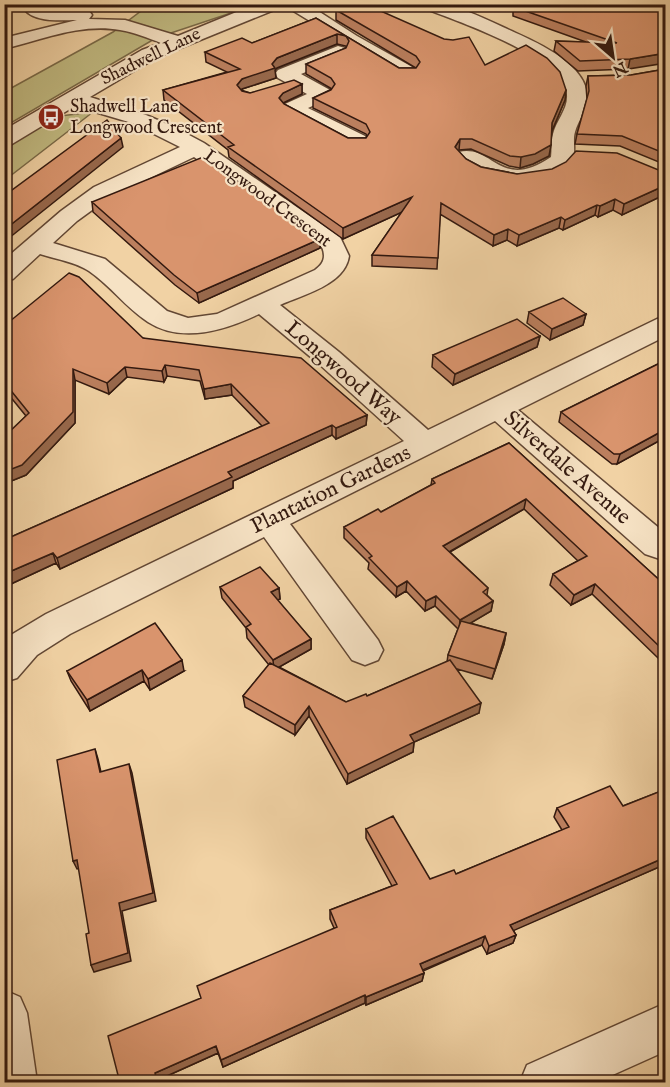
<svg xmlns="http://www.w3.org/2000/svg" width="670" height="1087" viewBox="0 0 670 1087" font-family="'IM FELL English',serif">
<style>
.green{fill:#c1ba81;stroke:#7a6a48;stroke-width:1.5}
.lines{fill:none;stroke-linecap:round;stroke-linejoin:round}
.minor-casing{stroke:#624734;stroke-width:3}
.minor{fill:#f6e2c4;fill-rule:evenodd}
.wall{fill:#bb7f5e;stroke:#33190f;stroke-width:1.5;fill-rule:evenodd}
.shaded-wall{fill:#98684c;stroke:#33190f;stroke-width:1.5}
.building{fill:#d9946d;stroke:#33190f;stroke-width:1.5;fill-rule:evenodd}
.labels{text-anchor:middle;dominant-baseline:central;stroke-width:4.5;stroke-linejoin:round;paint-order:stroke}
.far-street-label{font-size:18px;fill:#33190f;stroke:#f6e2c4}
.far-poi-label{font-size:18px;fill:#33190f;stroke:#f6e2c4;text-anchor:start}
.street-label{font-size:22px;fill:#33190f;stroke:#f6e2c4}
</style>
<rect width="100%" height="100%" fill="#f1d2a4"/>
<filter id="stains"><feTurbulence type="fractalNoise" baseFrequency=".00333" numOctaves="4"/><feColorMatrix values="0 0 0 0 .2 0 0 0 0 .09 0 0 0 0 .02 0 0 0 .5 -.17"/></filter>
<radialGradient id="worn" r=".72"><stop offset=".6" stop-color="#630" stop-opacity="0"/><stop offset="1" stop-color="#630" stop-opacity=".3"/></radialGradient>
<path class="green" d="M237,4l6,5 -87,29 -152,89v-35l109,-60 36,-27z
M93,112l-88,68v-34l55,-30z"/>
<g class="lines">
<defs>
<path id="minor" d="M25,4h18c6,10 34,4 46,7l3,4 -3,4 36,1 53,16 78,-32h25l-2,4 -123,50 -66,39 56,18 30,13 28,15 136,94 9,19c-4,29 -47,39 -69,49l59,47 89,78 229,-111 9,-2v19l-148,74 148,124v27l-21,-7 -150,-133 -205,103 88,116 5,10 -5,10 -13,5 -13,-5 -88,-123 -194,97 -33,21 -20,23 -13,4v-40l7,-7 35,-21 358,-173 -85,-77 -60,-50c-33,16 -77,30 -111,8 -22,-14 -38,-37 -59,-51 -13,-9 -34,-12 -49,-17l-27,25 -9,2v-21l57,-49 33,-24 86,-40 -48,-24 -57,-17 -63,38 -8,1v-15l138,-80 19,-7c-13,-5 -27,-11 -41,-13 -40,-7 -78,10 -116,19v-11l73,-18c-17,0 -42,3 -53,-11zM194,157l128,90c4,10 2,16 -7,23l-98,44 -29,4 -21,-7 -62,-52 -52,-16 24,-22 33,-24z
M282,4h23l10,5 42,27 57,32 3,4 -3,4h-14z
M422,4c7,0 15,0 22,0 18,3 54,21 72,29 25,11 76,35 71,69 -2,11 -9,19 -12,30 -3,9 2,23 -4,31 -22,30 -95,23 -115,-6l3,-5c34,-8 41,40 92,5 1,-7 0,-16 2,-23 3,-13 15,-25 14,-39 -6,-40 -109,-73 -143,-87z
M338,46l7,2 2,4 -2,4 -44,18 29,16 3,4 -3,4 -22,10 57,28 3,5 -3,5 -8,1 -72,-35 -3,-4 3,-4 22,-10 -29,-16 -3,-4 3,-4z
M4,990l16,7 7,16 10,69h-33z
M666,1003v48l-69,31h-77l7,-17z"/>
</defs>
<use href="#minor" class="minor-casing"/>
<use href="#minor" class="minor"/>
</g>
<path class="wall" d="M496,4h170l-38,65 -50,2 -24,-20 2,-10 30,1 -73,-26v-5z
M336,10l149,55 81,25 -1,10 -13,31 -3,25 -16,8 -13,4 -11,-2 -38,-17 -12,1 -1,1 8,8 15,8 36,7 149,-1v21l-44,21 -9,-5 -15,7 -3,-2 -32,15 -4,-2 -42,18 -10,-6 -14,6 -53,-32 -3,55 -65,-3v-11l30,-43 -59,27 -114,-82 -1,-7 -64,-50 -1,-10 64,-18 -21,-10 -1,-10 47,-9 64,-25 83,50h17l-80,-48zM337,44l9,2v2l-40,16v10l26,15 -19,9v10l53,26 1,2 -1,2h-18l-64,-34 -1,-1 19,-9v-10l-52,9 -9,-3 1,-1 34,-11 -1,-8 2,-2z
M666,69v96l-46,-19 -45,-2 2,-10 10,-35 -1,-13 2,-10 43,-1z
M92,202l228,37v9l-121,55 -24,-18 -82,-73z
M529,312l57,2 -3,11 -33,15 -23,-17z
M4,326l139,12 224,77 -1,10 -30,14 -4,-4 -99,46v7l-173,81 -4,-6 -43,20 -9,5v-48l258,-114 -30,-31 -27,4 -5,-18 -33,-5 -3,6 -37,-5 -18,17 -34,-14v43l-49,52 -22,9v-47l22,-21 -22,-27z
M540,336l-3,11 -84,38 -21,-18 1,-12z
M666,360v77l-49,27h-5l-53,-42 2,-10z
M509,443l157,143v57h-2l-6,15 -66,-64 -21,11 -21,-20 3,-11 25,-13 -54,-52 -74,43 38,36 -1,7 6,6 -2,10 -21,12 36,10 -2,11 -12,35 -35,-10 22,44 -65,29 -1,10 -66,32 -38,-68 -14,19 -50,-28 -2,-11 26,-31 -22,-27 -1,-10 -24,-30 -2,-11 59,1 1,11 -3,1 34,39v10l-32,18 67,35 21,-6 80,-34 1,-7 10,-26 -23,-23 -10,5 -19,-20 -10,6 -28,-28 1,-6 -25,-25v-11l37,-15 50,-27 1,-6z
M67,671h117l-34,19 -6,-9 -54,30 -19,-30z
M666,762v13l-4,-5z
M666,789v75l-153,66 3,5 -3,8 -26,11 -5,-9 -59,26 1,2 -2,8 -56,24 -1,-2 -142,64 -5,-14 -60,27 -38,3 214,-155 -4,-9v-9l62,-24 -26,-48v-9l64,50 26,-5 106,-44 -8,-13 3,-9 66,-2z"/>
<path class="shaded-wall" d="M337,34v10l-60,24 -2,2 1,8 -34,11 -4,6 -1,-10 5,-6 30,-15 5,-6z
M666,53v10l-38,6 2,-10z
M4,57l4,14h-4z
M302,84v10l-19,9 -4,-5 4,-5z
M566,90l-1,10 -14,33 1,-10z
M121,138l2,9 -119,95v-12z
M460,139l-1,11 -5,7 1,-10z
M551,145l-2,11 -16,8 -13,4 1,-11z
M666,185v9l-44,21 2,-11z
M412,197l-1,11 -68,31v-11z
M615,199l-2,11 -15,7 2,-11z
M597,205l-2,10 -32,15 2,-10z
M561,217l-2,11 -42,18 2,-11z
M508,229l-1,11 -14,6 1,-11z
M320,239v9l-121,55 -2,-10z
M586,314l-3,11 -33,15 2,-11z
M540,336l-3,11 -84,38 2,-11z
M165,365l2,11 -3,6 -2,-11z
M125,367l2,10 -18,17 -2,-11z
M73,369l2,11v43l-49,52 -22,9v-12z
M231,384l1,11 -27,4 -1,-10z
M367,415l-1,10 -30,14v-11z
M332,425v10l-99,46v7l-173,81 -3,-11 171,-86z
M666,429v8l-49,27 3,-10z
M526,499l-2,10 -82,47 1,-10z
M53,553l3,10 -43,20 -9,5v-13l5,-3z
M407,581l-1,10 -10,6 1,-10z
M595,584l-3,10 -21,11 3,-10z
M279,588l1,11 -9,4v-11z
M436,596l-1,10 -10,5 1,-10z
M493,601l-2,10 -32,19 1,-10z
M506,633l-2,11 -12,35 3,-10z
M311,639v10l-37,21 -1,-10z
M182,660l2,11 -34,19 -2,-11z
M142,670l2,11 -54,30 -3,-11z
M481,703l-2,10 -65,29 -1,10 -66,32 1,-10 62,-39z
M309,706v10l-14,19v-10z
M95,749l3,10 5,22 -3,-9z
M129,764l3,9 24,128 -34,10 9,50 -37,11 -3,-7 28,-62z
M666,857v7l-158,69 2,-8z
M77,860l4,8 -4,1 -4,-8z
M516,935l-3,8 -26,11 2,-8z
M485,936l-3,9 -64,27 2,-8z
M424,973l-2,8 -56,24v-8z
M365,995v8l-142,64 -2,-7z
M216,1046l2,7 -60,27 1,3h-2l-2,-10z"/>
<path class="building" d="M351,4h14l79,35 9,1 16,-3 16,28 41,-20 21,13 13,14 6,18 -14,33 -1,22 -16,9 -14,3 -11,-1 -38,-17h-12l-5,8 11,12 15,8 36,7 35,-5 14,-7 10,-11 41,2 49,20v12l-42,19 -9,-5 -15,7 -3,-1 -32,15 -4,-3 -42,18 -11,-6 -14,6 -53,-32 -3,55 -66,-3 40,-58 -69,31 -115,-81 6,-2 -71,-55 77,-21 -35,-17 37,-14 10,5 64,-25 83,50h17l4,-6 -4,-6 -80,-46zM337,34l9,2 3,5 -3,7 -40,16 25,14 4,6 -4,6 -18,8 53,26 4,8 -4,6h-18l-64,-34 -5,-6 4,-5 19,-9 -8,-4 -44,13 -8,-2 -5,-6 5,-6 33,-11 -3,-4 5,-6z
M519,4h147v49l-36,6 -50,2 -24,-20 61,2 -103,-36z
M666,69v85l-44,-18 -45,-2 12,-43 -1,-15 43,-1z
M107,120l14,18 -117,92v-34z
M203,157l117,82 -123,54 -23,-18 -82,-73z
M69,273l10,4 64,61 158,20 66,57 -31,13 -4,-3 -104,47 4,5 -175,81 -4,-5 -44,19 -5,3v-35l265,-117 -38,-39 -27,5 -5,-19 -34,-5 -3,6 -37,-4 -18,16 -34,-14v43l-51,53 -18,7v-35l25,-24 -25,-31v-56z
M563,298l23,16 -34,15 -23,-17z
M517,319l23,17 -85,38 -22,-19z
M666,360v69l-46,25h-6l-53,-42z
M509,443l157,143v54l-4,9 -67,-65 -21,11 -21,-21 34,-18 -61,-57 -83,47 45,42 -5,4 10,9 -33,19 -24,-24 -10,5 -19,-20 -10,6 -28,-29 3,-2 -28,-29 34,-18 3,3 54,-29 -3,-4z
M260,567l19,21 -8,4 40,47 -38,21 -27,-33 5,-3 -31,-37z
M461,621l45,12 -11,36 -47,-14z
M155,623l27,37 -34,19 -6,-9 -55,30 -20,-29z
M450,660l31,43 -71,32 4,7 -66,32 -39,-68 -14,19 -52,-29 27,-33 76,39 20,-8 1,2z
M95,749l5,23 29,-8 24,129 -34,10 9,50 -37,12 -5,-31 3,-1 -12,-73 -4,1 -16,-101z
M610,786l13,20 43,-17v68l-156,68 6,10 -27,11 -4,-10 -65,28 4,9 -58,24 -1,-2 -144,65 -5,-14 -61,27 2,10h-37l-12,-47 93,-38 -4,-12 140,-59 -7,-17 67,-26 -31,-55 27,-13 37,63 24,-9 2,4 113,-47 -12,-19z"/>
<defs>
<symbol id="bus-disc" viewBox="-11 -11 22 22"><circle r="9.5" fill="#8f2418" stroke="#f6e2c4"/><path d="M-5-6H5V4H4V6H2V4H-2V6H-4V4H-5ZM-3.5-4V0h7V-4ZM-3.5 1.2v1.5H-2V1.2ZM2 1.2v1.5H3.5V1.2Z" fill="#fff"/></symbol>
</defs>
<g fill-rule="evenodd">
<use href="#bus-disc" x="36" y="102" width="30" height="30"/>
</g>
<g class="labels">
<g class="far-street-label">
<text transform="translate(151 57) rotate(-26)">Shadwell Lane</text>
<text transform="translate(267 199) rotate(36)">Longwood Crescent</text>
</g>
<g class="far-poi-label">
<text x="70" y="107">Shadwell Lane<tspan x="70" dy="21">Longwood Crescent</tspan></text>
</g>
<g class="street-label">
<text transform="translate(343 373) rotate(41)">Longwood Way</text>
<text transform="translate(567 468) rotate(41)">Silverdale Avenue</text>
<text transform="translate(331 490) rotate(-26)">Plantation Gardens</text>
</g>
</g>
<rect width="670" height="1087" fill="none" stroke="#f1d2a4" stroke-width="24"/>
<rect x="6" y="6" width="658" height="1075" fill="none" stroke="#33190f" stroke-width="3"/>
<rect x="12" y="12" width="646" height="1063" fill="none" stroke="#33190f" stroke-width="1.5"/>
<g transform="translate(613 57) rotate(151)" stroke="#f6e2c4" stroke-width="4.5" paint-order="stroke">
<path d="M0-4.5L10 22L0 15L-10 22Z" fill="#33190f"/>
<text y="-9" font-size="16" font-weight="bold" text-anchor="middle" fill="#33190f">N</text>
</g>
<rect width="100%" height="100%" filter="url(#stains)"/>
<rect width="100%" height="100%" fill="url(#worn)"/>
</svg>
